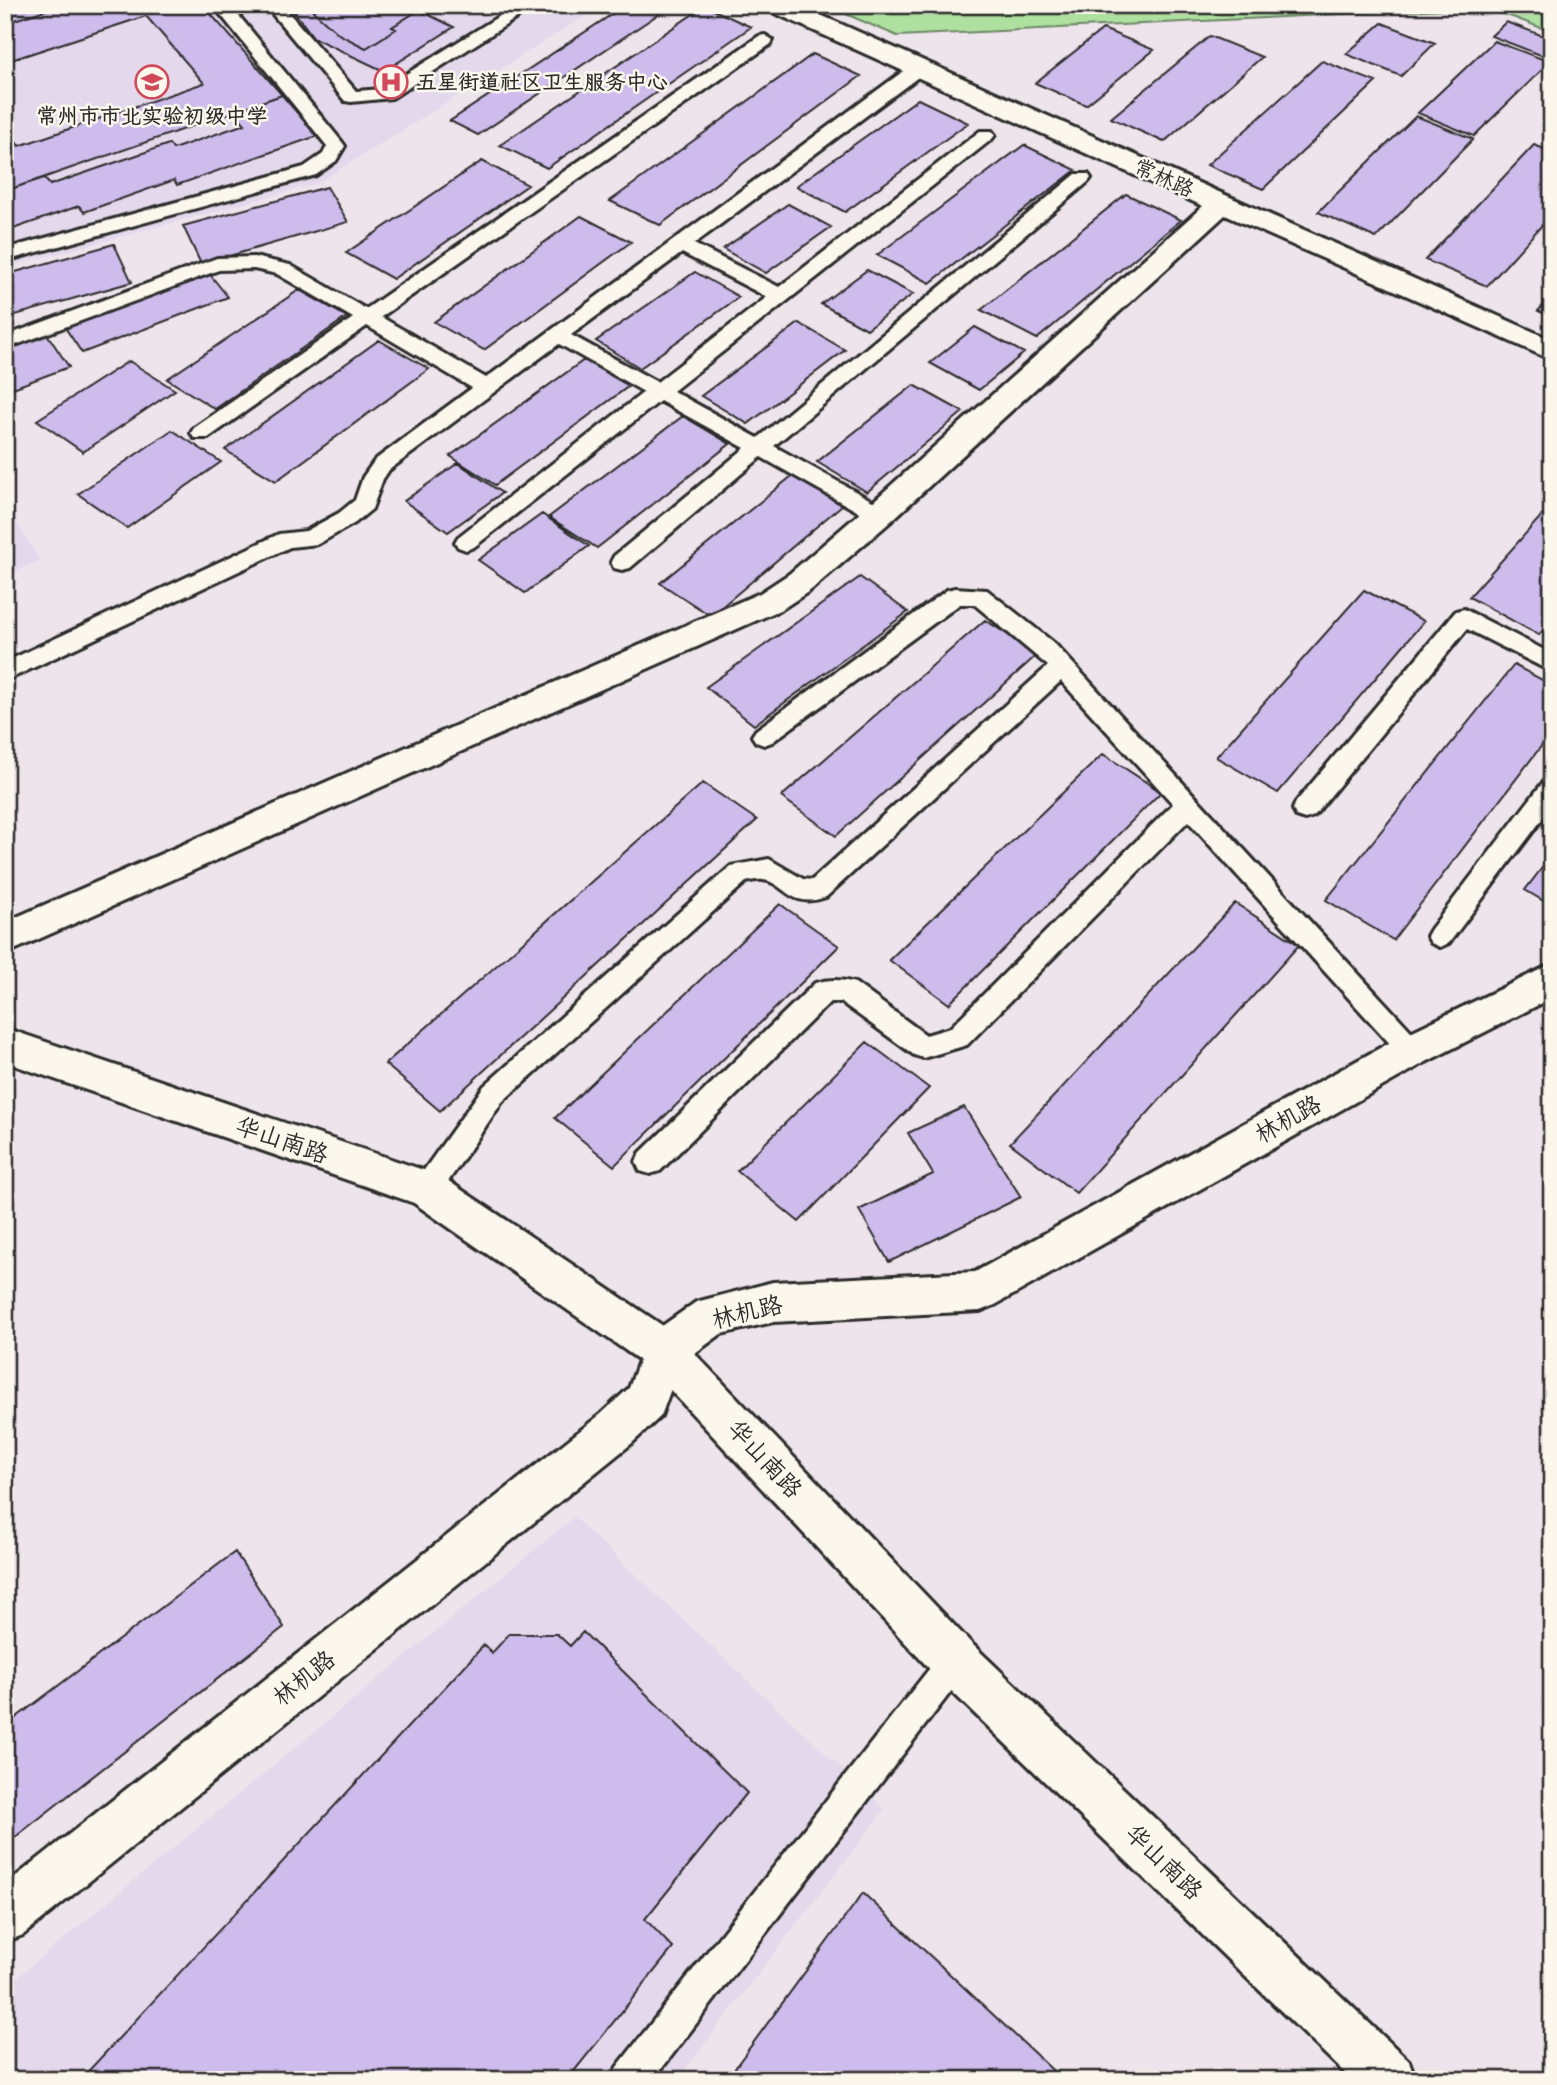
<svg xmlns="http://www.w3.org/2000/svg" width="1557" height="2085" viewBox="0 0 1557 2085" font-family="'Comic Neue','LXGW WenKai TC',sans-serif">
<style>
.built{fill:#e4d9ec}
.green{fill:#aee0a0;stroke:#6c8666;stroke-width:2}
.building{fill:#cebced;stroke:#2b2b2b;stroke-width:2}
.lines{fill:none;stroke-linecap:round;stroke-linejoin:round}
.service-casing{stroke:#2b2b2b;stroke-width:6}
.minor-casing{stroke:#2b2b2b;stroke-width:6}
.tertiary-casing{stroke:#2b2b2b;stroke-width:6}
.service{fill:#fbf7ec;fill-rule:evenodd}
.minor{fill:#fbf7ec;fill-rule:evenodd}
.tertiary{fill:#fbf7ec;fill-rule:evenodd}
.labels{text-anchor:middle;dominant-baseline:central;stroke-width:5;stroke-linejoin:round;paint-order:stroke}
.far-poi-label{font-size:21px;font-weight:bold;fill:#2b2b2b;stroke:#fbf7ec;text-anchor:start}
.far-street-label{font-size:21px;fill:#2b2b2b;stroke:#fbf7ec}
.street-label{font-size:24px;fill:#2b2b2b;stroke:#fbf7ec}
</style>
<rect width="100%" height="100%" fill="#eee5ec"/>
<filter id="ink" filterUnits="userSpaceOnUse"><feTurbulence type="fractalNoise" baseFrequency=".0143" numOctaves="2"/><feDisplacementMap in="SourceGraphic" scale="14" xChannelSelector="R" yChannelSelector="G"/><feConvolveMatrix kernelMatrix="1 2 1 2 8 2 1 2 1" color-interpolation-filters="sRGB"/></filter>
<g filter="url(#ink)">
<path class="built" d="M5,5h598l-286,179 -312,84z
M5,501l35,60 -35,15z
M574,1517l311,292 -208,271h-672v-93z"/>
<path class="green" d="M825,5h727v27l-66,-25 -589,29z"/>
<path class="building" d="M5,5h56l-56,18z
M61,5h142l79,90 -277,96v-63l14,18 185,-63 -58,-67 -141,46v-39z
M289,5h34l-10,6 27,24 26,13 30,-19 -4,-2 27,-17 35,17 -70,44 -70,-33z
M323,5h120l-15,10 -9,-5 -27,17 4,2 -30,19 -26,-13 -27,-24z
M626,5h46l-194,130 -28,-14z
M705,6l46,21 -204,141 -47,-23z
M1506,22l46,17v13l-6,5 -55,-21z
M1382,23l53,20 -34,33 -55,-22z
M1103,29l51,21 -68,55 -51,-22z
M1210,36l52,21 -98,85 -53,-24z
M1494,41l56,21 -76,74 -56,-23z
M813,54l48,22 -201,149 -50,-24z
M1322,61l54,21 -113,107 -56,-24z
M282,95l35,41 -140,49 -3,-5 -90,32 -5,-6 -66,23 -8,-11v-27l39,-13 6,7 119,-41 4,5 72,-25 -11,-13z
M918,99l50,24 -123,89 -49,-26z
M1416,116l57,23 -97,99 -58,-26z
M1024,145l52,25 -146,113 -53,-28z
M1534,145l18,7v62l-65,72 -62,-26z
M482,161l46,24 -135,94 -47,-26z
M327,187l21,35 -147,42 -18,-38z
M1126,194l55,26 -144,119 -56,-29z
M788,204l43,23 -65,46 -43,-24z
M581,216l50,26 -147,108 -50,-28z
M114,244l18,38 -127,36v-43z
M867,270l46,24 -46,35 -46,-25z
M208,272l20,25 -146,56 -18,-27z
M695,272l44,25 -99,71 -44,-27z
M299,290l48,27 -132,92 -48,-30z
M1552,296v21l-14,-6z
M799,323l46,27 -97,74 -47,-28z
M975,327l49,26 -45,37 -49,-27z
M47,334l22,33 -64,24v-42z
M379,340l50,29 -153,112 -51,-31z
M584,360l45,26 -134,99 -45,-29z
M129,361l46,29 -92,62 -46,-32z
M914,385l49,27 -96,80 -50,-30z
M683,416l47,28 -133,104 -48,-31z
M172,430l49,32 -94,66 -49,-34z
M458,463l44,30 -54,39 -44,-31z
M792,476l50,29 -131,111 -51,-33z
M1552,504v116l-13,15 -70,-38z
M542,514l47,32 -64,47 -47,-33z
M860,577l48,35 -154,113 -48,-38z
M1364,590l60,31 -146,172 -62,-36z
M985,620l53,34 -202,182 -55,-39z
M1514,665l38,20v47l-159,208 -67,-40z
M1103,754l58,38 -212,212 -60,-44z
M703,783l54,37 -317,291 -55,-47z
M1552,855v51l-27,-16z
M1235,903l64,42 -223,248 -66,-50z
M780,904l59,42 -225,220 -59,-48z
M867,1042l62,46 -130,134 -62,-51z
M964,1107l57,90 -132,65 -30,-52 74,-36 -25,-41z
M235,1552l49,75 -279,218v-119z
M583,1632l164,161 -102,126 28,29 -106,132h-487l404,-435 8,8 17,-19h48l13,12z
M863,1893l200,187h-337z"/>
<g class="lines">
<defs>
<path id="service" d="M213,5h17l112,137 3,4 -9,15 -20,14 -311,86v-12l299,-82 19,-13 4,-8z
M265,5h17l74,86 26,-2 135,-84h20l-145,93 -41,4 -6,-1z
M765,35l8,5 -2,4 -390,273 105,61 427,-314h12l3,4 -3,4 -231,172 85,43 201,-156h12l3,4 -3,4 -319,252 85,47 318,-264h12l3,4 -3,4 -314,264 113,63 3,5 -3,5 -8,3 -8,-3 -110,-62 -131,111 -8,2 -8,-2 -3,-6 3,-6 131,-108 -85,-47 -186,146 -8,3 -8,-3 -3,-5 3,-5 186,-145 -85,-48 -170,126 -6,9 -11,30 -17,14 -37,21 -28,3 -285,134v-19l274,-128 27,-3 33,-18 16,-13 8,-23 12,-17 97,-72 -105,-62 -159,112h-14l-3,-5 3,-5 159,-110 -76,-44 -23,-5 -35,1 -214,79v-13l212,-78 37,-1 36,8 76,44 393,-273zM682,253l85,44 -110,85 -86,-47z
M955,588l32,2 67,53 367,399 4,8 -4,8 -9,3 -9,-3 -215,-237 -221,224 -44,13 -9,-3 -73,-53h-11l-170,169 -10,3 -10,-3 -4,-9 4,-9 175,-170c13,-4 27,-4 40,0l71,52 24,-7 223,-224 -112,-123 -235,216c-37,13 -41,-15 -63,-17 -5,-1 -12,1 -17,2l-244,220 -65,96 -10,4 -10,-4 -4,-9 4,-9 67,-94 247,-220 38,-7 34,20 9,1 236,-214 -74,-62h-14l-188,138 -8,3 -8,-3 -4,-6 4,-6 191,-140z
M1464,609l88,45v18l-85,-43 -153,187 -9,3 -9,-3 -3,-7 3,-7 160,-191z
M1552,779v27l-103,137 -9,4 -9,-4 -4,-7 4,-7 113,-148z
M955,1645l11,5 5,11 -5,11 -313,408h-41l5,-13 327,-417z"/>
<path id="minor" d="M765,5h33l754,335v20l-327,-145 -335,307 -79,68 -29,19 -777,345v-32l755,-329 29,-19 79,-68 335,-300 -435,-196z
M1552,964v34l-126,64 -431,243 -15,6 -207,11 -52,12 -41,30 -19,52 -30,28 -608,491 -18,7v-57l596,-471 28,-26 19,-52 48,-34 77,-20 202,-10 423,-234z"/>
<path id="tertiary" d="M5,1028l436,148 237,160 294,308 437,417 7,19h-64l-414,-402 -290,-312 -234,-163 -409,-141z"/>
</defs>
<use href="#service" class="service-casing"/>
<use href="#minor" class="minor-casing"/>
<use href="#tertiary" class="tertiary-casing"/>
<use href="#service" class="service"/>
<use href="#minor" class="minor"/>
<use href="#tertiary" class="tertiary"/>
</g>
</g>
<defs>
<symbol id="school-ring" viewBox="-11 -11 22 22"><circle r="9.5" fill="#fbf7ec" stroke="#d1495b" stroke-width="1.5"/><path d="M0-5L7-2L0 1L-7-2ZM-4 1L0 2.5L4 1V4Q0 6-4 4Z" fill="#d1495b"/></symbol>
<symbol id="hospital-ring" viewBox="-11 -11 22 22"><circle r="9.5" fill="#fbf7ec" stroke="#d1495b" stroke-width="1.5"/><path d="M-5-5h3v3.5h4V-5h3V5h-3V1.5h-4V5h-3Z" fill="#d1495b"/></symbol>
</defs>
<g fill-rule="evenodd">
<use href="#school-ring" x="133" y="63" width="38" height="38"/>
<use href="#hospital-ring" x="372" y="63" width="38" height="38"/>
</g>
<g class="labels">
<g class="far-poi-label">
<text x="416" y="82">五星街道社区卫生服务中心</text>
<text x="152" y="116" text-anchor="middle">常州市市北实验初级中学</text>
</g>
<g class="far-street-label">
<text transform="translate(1164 178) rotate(24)">常林路</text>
</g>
<g class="street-label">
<text transform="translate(1288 1119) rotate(-29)">林机路</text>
<text transform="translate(282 1140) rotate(19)">华山南路</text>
<text transform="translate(747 1312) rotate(-13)">林机路</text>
<text transform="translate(765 1459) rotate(47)">华山南路</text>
<text transform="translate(304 1678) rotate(-39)">林机路</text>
<text transform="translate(1164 1862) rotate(44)">华山南路</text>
</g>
</g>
<rect width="1557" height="2085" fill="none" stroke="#fbf7ec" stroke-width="28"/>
<rect x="14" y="14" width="1529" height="2057" fill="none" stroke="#2b2b2b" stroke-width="2.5" filter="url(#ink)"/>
</svg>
